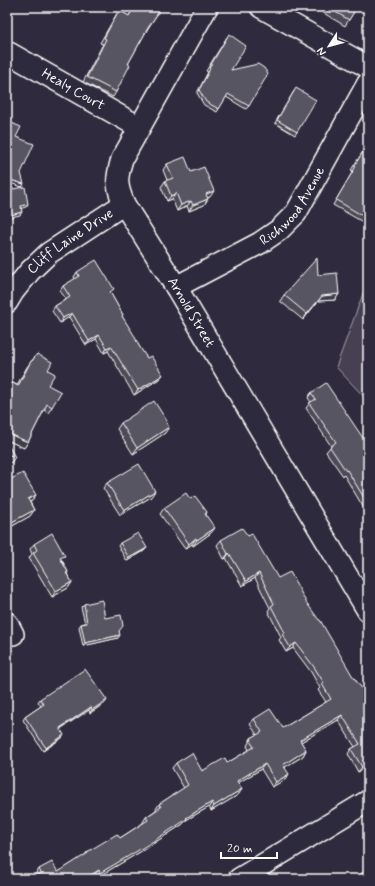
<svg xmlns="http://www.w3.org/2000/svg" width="375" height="886" viewBox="0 0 375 886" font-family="Mynerve,sans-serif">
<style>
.green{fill:#464152;stroke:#a2a0a8}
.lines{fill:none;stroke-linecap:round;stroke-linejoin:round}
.minor-casing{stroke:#fff;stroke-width:24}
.minor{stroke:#2f2a3d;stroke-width:21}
.wall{fill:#4d4956;stroke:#fff}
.shaded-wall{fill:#3e3c46;stroke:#fff}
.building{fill:#595564;stroke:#fff}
.labels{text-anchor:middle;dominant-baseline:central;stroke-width:4;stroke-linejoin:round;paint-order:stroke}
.street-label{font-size:14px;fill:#fff;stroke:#2f2a3d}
</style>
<rect width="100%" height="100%" fill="#2f2a3d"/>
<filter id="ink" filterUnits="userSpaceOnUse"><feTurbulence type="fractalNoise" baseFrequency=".025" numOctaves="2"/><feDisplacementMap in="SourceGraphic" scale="8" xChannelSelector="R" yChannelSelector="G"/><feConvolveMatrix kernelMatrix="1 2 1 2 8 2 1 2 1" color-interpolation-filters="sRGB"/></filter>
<g filter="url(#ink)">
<path class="green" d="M368,280v121l-32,-34z"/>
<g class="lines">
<defs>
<g id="minor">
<path id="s1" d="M207,7l-85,152c-6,20 -6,26 2,45l52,83 192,324"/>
<path d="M261,7l107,60"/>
<path id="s2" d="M7,52l132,75"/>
<path id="s3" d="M176,287l84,-44 19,-13 17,-17 72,-130"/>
<path id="s4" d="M7,302l6,-10 17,-21 19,-18 75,-49"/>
<path d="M7,623l6,11"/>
<path d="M239,879l129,-78"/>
</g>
</defs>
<use href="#minor" class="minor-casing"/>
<use href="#minor" class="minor"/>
</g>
<path class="wall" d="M133,7h29l-14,21 -20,36 -12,28 -3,5 -30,-15 20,-38 -3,-1 16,-28 3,-5 10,6z
M319,7h38l-12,19 -28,-17z
M227,37l4,33 18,36 -3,3 -20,-12 -9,15 -13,-7 -7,-12 11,-21 -2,-1z
M294,91l3,41 -2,3 -20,-12z
M366,147l2,1v77l-35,-20 20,-34 -2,-1z
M167,164l24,8 19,25 -3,1 -3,7 -15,6 -2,-5 -10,5 -5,-12 -5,2 -6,-14 4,-6 2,-1 -4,-10z
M77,272l34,22 12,21 -1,1 17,30 20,33 -25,16 -26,-44 -4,2 -8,-14 -10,6 -17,-28 -9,6 -8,-12 3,-5 11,-7 -6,-8 3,-5 12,-7 -1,-2z
M318,275l21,19 -4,6 -17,1 -15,19 -23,-19 4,-6z
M37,354l11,16v15l4,22 -4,6 -4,-3 -16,32 -4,6 -17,-8v-53l4,-5 6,3 10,-18z
M311,393l54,48 3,-1v19l-3,2 3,4v50l-24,-40 -1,1 -17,-24 5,-6 -25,-38 5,-6 -3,-4z
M121,423h45l-1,10 -32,21 -16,-25z
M7,481l25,20 -2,1 4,8 -4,6 -23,13z
M107,483l44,14 -31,18 -17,-27z
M190,499l17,13 -1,2 5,19 -18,13 -1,-2 -7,5 -25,-35 4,-6z
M221,540l57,38 28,24 62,164 -10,6 -10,-18 3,-5 4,-2 -17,-27 -37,22 5,8 -3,6 -18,11 1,12 -14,8 -11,-18 -23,14 4,6 -4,6 -27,16 -2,-4 -23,13 -3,4 -38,25 -49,29 -1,-3 -6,4h-58l5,-3 -1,-1 4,-6 19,3 26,-16 3,-4 33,-14 23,-15v-1l3,-5 10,-7v-1l3,-5 25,-16 -12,-20 4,-5 26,8 25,-8 22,-13 -2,-4 4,-8 6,-3 -7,-11 4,-5 29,9 43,-26 -8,-12 2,-2 -9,-16 -18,-24 -7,4 -7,-12 2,-3 -13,-26 2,-3 -15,-30 -13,8 -16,-28 -2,1 -7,-14z
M120,543l27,5 -3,3 -17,10 -9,-15z
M34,544l28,16 6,12 -1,2 5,8 -4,6 -16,9 -23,-39 3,-4 -2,-5z
M84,604l21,14 14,13 -1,7 -35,8 -4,-19 2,-3 4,-1 -4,-16z
M40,699l65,4 -15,10 -1,-3 -29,19 2,9 -19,13 -20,-31 2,-3 16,-11 -3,-4z"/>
<path class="shaded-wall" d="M7,179l17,5 -2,3 -15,-5z
M214,191l-4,6 -8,3 4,-6z
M176,193l-4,6 -5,2 4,-5z
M208,199l-4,6 -15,6 4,-6z
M191,201l-4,5 -10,5 4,-6z
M28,204l-2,3 -7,2 2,-3z
M22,212l-2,3 -13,3v-2z
M339,294l-4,6 -17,1 -15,19 4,-6 15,-18z
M72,313l-3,4 -9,6 3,-5z
M99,335l-3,4 -10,6 3,-4z
M111,346l-3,5 -4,2 3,-5z
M163,375l-4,4 -25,16 4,-5z
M169,427l-4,6 -32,21 4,-6z
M7,433l21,9 -4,6 -17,-8z
M7,454l8,3 -4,6 -4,-2z
M368,456v3l-8,5 4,-5z
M155,491l-4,6 -31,18 4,-5z
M36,495l-4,6 -8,4 4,-6z
M34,510l-4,6 -23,13 3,-6z
M215,528l-4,5 -18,13 4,-6z
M196,538l-4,6 -7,5 4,-5z
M147,548l-3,3 -17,10 2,-3z
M229,553l-3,5 -2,1 4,-5z
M259,573l-4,5 -13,8 4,-5z
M72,582l-4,6 -16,9 4,-6z
M120,635l-2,3 -35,8 2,-3z
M296,643l-3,5 -7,4 4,-5z
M107,700l-2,3 -15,10 2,-3z
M91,707l-2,3 -32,21 3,-3z
M342,715l-4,5 -42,25 4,-5z
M64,735l-2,3 -19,13 3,-3z
M306,750l-3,6 -23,14 3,-5z
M368,763v3l-10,6 4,-5z
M265,764l-4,5 -28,17 4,-5z
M289,774l-3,5 -14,8 4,-5z
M242,789l-4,6 -27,16 3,-5z
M212,802l-3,5 -23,13 -3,4 -38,25 -49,29 4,-5 86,-55z
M99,870l-4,5 -6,4h-4l1,-1z"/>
<path class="building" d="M134,7h28l-14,21 -20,36 2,1 -14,27 -29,-15 19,-38 -2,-1 15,-28 10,6z
M327,7h30l-8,13z
M229,34l17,12 -15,24 27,-6 6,4 4,6 -19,32 -21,-12 -9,15 -13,-7 -7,-12 11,-21 -1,-1z
M296,88l20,12 -19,32 -20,-12z
M7,121l14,6 -5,10 18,7 -13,29 3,11 -17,-5z
M366,147l2,1v71l-32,-19 20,-34h-2z
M185,157l6,15 13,-5 10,24 -8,3 2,5 -15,6 -2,-4 -10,4 -5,-12 -5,3 -6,-15 8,-3 -6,-14z
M25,187l3,17 -7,2 1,6 -15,4v-26z
M317,258l1,17 19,-2 2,21 -17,2 -15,18 -23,-19z
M96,260l18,29 -4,3 13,23 -1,1 12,19 5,11 8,12 4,-2 12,19 -25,15 -27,-44 -4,2 -8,-13 -10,6 -17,-28 -9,5 -8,-12 15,-9 -7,-11 16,-10 -2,-4z
M37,354l15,8 -4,8 7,4 -7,11 13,7 -9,15 -5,-3 -19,38 -21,-9v-45l4,-6 7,4 13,-25h1z
M326,383l39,58 2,-2 1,1v16l-4,3 4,6v39l-21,-34 -1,1 -16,-24 6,-5 -27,-39 7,-4 -5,-6z
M154,401l13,20 -1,2 3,4 -32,21 -16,-25z
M7,443l8,14 -8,-3z
M139,464l16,27 -31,19 -17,-27z
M23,473l13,22 -8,4 6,11 -24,13 -3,-5v-37z
M186,493l4,6 5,-3 12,16 -2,2 10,14 -18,12 -1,-2 -7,6 -25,-36z
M242,528l6,8 4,-2 26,44 12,-6 16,30 13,18h1l32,55 16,22v66l-6,4 -11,-18 9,-5 -18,-29 -42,25 6,10 -23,15 6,9 -13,8 -11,-18 -28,17 5,8 -28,17 -2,-4 -26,16 1,1 -38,25 -49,29 -1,-3 -13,8 -1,-2 -5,3h-49l10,-6 -2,-4 13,-7 6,10 30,-19 -1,-1 30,-18 3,4 28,-18 -2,-3 15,-10 -2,-3 29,-19 -12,-22 16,-10 10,18 23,-13 2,5 27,-16 -4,-6 2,-1 -1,-2 11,-6 -8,-13 16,-10 13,19 48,-29 -9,-15 2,-1 -10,-16 -18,-24 -6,4 -8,-13 3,-1 -14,-27 3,-2 -15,-31 -13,8 -17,-28 -1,1 -7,-14z
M52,533l13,23 -5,2 8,14 -2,1 6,9 -16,9 -23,-38 4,-3 -3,-6z
M138,533l9,15 -18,10 -9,-15z
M102,600l3,18 16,-3 2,11 -4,5 1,4 -35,8 -4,-19 6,-1 -3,-19z
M85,669l22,31 -15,10 -1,-3 -31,21 4,7 -18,13 -21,-31 19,-13 -4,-5z
M7,718l3,2 -3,6z
M368,869v10h-15z"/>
</g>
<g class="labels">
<g class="street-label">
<text stroke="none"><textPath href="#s2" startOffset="76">Healy Court</textPath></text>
<text stroke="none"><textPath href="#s3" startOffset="145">Richwood Avenue</textPath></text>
<text stroke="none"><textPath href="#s4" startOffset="89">Cliff Laine Drive</textPath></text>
<text stroke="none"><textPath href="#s1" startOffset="348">Arnold Street</textPath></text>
</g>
</g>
<rect width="375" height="886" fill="none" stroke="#2f2a3d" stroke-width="24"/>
<rect x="12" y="12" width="351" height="862" fill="none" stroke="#fff" stroke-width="1.5" filter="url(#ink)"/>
<g transform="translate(329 46) rotate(234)" stroke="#2f2a3d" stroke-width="3" paint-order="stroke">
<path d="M0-3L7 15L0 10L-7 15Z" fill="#ffffff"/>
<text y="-6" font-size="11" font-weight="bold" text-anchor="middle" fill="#ffffff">N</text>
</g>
<path d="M221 852v6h56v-6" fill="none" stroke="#ffffff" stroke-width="2"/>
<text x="227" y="852" font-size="12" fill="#ffffff" stroke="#2f2a3d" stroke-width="3" paint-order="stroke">20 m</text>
</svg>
